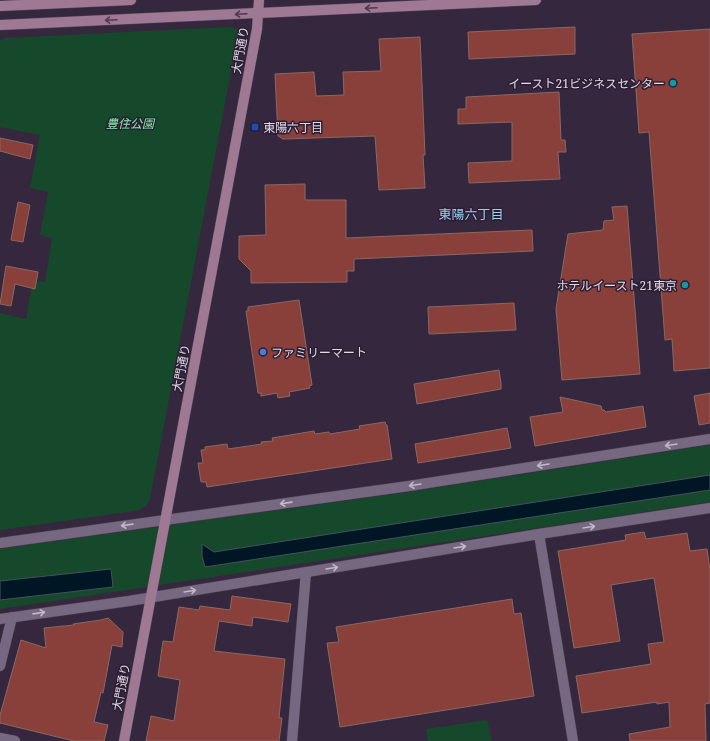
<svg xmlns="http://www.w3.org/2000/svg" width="710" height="741" viewBox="0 0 710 741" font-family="'Noto Serif','Noto Sans JP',serif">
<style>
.green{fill:#16492b}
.water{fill:#011624;stroke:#44515f}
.building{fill:#89403b;stroke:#896864}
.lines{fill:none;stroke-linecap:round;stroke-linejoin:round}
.street-casing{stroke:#504557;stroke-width:11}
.secondary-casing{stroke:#504557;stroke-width:11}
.street{stroke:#776881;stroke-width:10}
.secondary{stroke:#9f7894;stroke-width:10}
.oneway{stroke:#4e3950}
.oneway2{stroke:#c2b8c9}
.culture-dot{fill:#0f9aa8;stroke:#2b1e33;stroke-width:1.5}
.transit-dot{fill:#1a4fb4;stroke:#2b1e33;stroke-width:1.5}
.shop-dot{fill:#3f7fe0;stroke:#2b1e33;stroke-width:1.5}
.labels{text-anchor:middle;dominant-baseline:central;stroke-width:3;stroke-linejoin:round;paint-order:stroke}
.street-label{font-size:12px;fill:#e2dae8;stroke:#2b1e33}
.poi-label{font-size:12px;fill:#e2dae8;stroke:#2b1e33;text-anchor:end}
.park-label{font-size:12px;font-style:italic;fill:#87e9a8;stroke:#2b1e33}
.neighbourhood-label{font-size:13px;fill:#98d0f8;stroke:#2b1e33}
</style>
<rect width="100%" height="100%" fill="#35283e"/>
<path class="green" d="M230,27c5,1 8,2 8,7l-88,465c-4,8 -7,10 -15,12l-135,19v-217l26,6 7,-39 12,2 7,-44 -12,-3 8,-43 -18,-4 10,-53 -40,-8v-86l5,-3z
M710,445v57l-710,107v-60l409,-57z
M487,720l5,21h-64l-2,-12z"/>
<path class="water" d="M710,475v15l-505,77 -3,-11v-12l12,8z
M111,569l2,18 -113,13v-19z"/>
<path class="building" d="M575,27v27l-106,5 -1,-27z
M710,29v339l-36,3 -2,-32 -7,1 -16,-208 -10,1 -7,-99z
M420,37l5,118h-2l2,33 -46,2 -4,-54 -92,3 -5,-3 -3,-62 39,-2 2,24 28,-1 -1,-23 38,-1 -2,-32z
M559,92l2,48h4l1,12h-8l2,27 -91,4 -1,-20 44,-2v-39l-54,2v-15h8v-12z
M0,138l33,7 -3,14 -30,-8z
M305,184v16h41v38l186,-8 1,21 -179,8v12h-7v11l-96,1v-12l-12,-12v-23l27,-1 -1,-50z
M18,202l12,3 -7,37 -12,-2z
M627,206l13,168 -78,6 -6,-71 12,-75 35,-4 1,-9 10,-1 -2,-13z
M6,266l32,6 -3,17 -20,-5 -4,22 -11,-2z
M299,300l13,85 -3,1 1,2 -21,4 1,4 -12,2 -1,-5 -16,3v-3h-3l-12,-82h2v-4z
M514,303l2,27 -87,4 -1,-27z
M499,370l2,13v6l-84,15 -3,-20z
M710,393v30l-11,2 -5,-29z
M560,397l41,9 1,4h2l2,2 37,-6 3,21 -111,19 -5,-29 33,-5z
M385,422l1,3h1l5,34 -185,28 -1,-5h-5l-3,-19h5l-2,-13h4v-3l22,-3 1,5 34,-5 -1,-2 12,-1 -1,-3 42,-7 1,3 14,-2 1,2 30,-5 -1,-3z
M507,428l4,20 -93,15 -3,-19z
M644,532l2,7 41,-6 3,18 17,-2 3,21v133l-5,1 1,37h-76l-1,-7 41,-7 -1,-25 -12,2v-2l-75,11 -6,-37 75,-12 -3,-20 16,-2 -10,-64 -43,7 9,56 -46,7 -16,-97 68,-11 -1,-5z
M232,596l59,8 -3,18 -35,-5 -1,9 -33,-5 -5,30 71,8 -6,59h3l-3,23h-133l5,-25 23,5 6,-41 -22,-4 5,-35 10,1 6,-35 20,3 1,-4 30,4z
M512,599l2,15 7,-1 13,83 -194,31 -13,-84 12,-1 -3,-15z
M108,618l15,14 -1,15 -10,-2 -9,48 -2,-1 -7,30 14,3 -4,16h-30l-74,-18v-8l21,-75 25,8 -2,-20 30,-3 -1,-1 28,-4z"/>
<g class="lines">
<defs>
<path id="street" d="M539,534l34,207
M0,543l409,-57 301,-47
M0,619l129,-18 410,-67 171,-26
M0,666l12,-49
M0,738l15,3
M292,741l14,-169"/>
<path id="secondary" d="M0,6l131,-6
M0,25l536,-25
M124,741l133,-712 2,-29"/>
</defs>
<use href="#street" class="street-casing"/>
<use href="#secondary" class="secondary-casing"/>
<use href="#street" class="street"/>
<use href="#secondary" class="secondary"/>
</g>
<defs><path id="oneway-shaft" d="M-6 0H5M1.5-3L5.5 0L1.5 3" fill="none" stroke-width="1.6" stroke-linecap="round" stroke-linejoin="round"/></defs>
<g class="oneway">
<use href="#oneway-shaft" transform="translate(371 8) rotate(177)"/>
<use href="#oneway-shaft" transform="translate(241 14) rotate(177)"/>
<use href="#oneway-shaft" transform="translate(111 20) rotate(177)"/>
</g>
<g class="oneway2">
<use href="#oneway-shaft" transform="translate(671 445) rotate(171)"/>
<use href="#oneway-shaft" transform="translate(543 465) rotate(171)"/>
<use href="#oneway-shaft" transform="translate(415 485) rotate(171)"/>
<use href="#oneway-shaft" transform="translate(286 503) rotate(172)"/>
<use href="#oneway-shaft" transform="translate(127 525) rotate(172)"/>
<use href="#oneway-shaft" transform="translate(589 527) rotate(-9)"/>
<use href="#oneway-shaft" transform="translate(460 547) rotate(-9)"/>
<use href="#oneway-shaft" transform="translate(332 568) rotate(-9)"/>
<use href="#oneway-shaft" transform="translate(190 591) rotate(-9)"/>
<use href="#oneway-shaft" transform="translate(39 613) rotate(-8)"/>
</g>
<g class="culture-dot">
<circle cx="673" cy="83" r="4"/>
<circle cx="685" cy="285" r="4"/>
</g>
<rect class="transit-dot" x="251" y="123" width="8" height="8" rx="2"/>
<circle class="shop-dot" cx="263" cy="352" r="4"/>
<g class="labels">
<g class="street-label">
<text transform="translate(240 50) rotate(-80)">大門通り</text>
<text transform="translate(181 368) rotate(-79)">大門通り</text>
<text transform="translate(121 687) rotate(-79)">大門通り</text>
</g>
<g class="poi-label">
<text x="665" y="83">イースト21ビジネスセンター</text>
<text x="263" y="127" text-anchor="start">東陽六丁目</text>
<text x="677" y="285">ホテルイースト21東京</text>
<text x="271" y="352" text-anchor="start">ファミリーマート</text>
</g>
<g class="park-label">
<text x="130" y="123">豊住公園</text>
</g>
<g class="neighbourhood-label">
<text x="471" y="214">東陽六丁目</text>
</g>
</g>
</svg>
